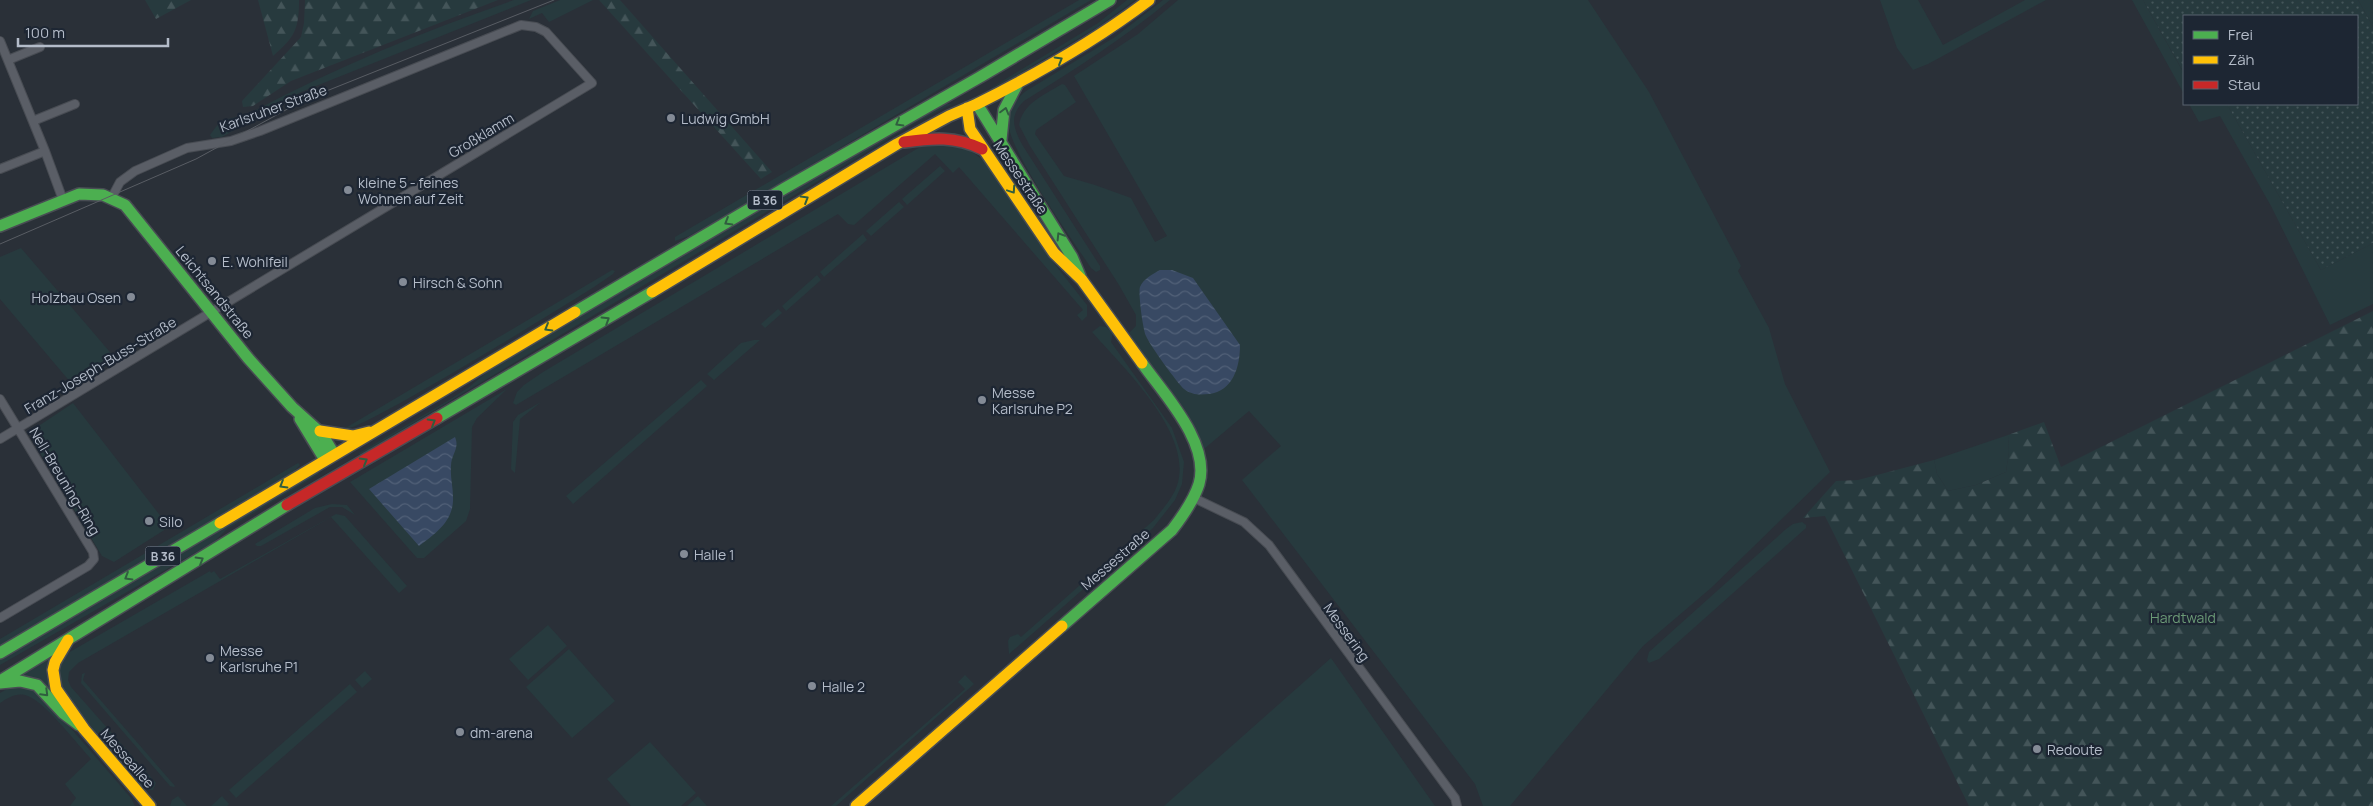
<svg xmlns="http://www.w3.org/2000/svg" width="2373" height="806" viewBox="0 0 2373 806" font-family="Manrope,sans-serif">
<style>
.green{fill:#273a3e}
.forest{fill:url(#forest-firs)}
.park{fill:url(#park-dots)}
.water{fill:url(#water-waves)}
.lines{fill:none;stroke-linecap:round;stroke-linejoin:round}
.street-casing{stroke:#484c53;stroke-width:10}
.fast-casing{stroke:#484c53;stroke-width:14}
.slow-casing{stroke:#484c53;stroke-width:14}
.jam-casing{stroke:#484c53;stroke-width:14}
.street{stroke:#5a5e66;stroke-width:8}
.fast{stroke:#4caf50;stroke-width:11}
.slow{stroke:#ffc107;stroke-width:11}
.jam{stroke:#c62828;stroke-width:11}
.tram{stroke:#595d64;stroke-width:1}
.oneway{stroke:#305d3f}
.poi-dot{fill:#848b96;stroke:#1d2633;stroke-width:2}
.labels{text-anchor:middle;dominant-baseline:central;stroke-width:4.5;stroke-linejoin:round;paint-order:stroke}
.shield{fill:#1d2633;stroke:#878f9c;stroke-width:1}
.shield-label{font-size:12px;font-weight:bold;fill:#b4bcc9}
.street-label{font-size:14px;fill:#b4bcc9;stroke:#1d2633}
.poi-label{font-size:14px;fill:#b4bcc9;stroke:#1d2633;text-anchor:start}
.park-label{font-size:14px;fill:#6b9a76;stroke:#1d2633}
</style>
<defs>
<pattern id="forest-firs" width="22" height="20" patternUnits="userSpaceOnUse" patternTransform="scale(1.25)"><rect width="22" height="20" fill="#273a3e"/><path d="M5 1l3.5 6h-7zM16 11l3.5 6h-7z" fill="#445559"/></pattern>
<pattern id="park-dots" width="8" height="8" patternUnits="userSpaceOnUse" patternTransform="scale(1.25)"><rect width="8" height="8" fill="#273a3e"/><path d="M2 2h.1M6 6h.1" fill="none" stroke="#445559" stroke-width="1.8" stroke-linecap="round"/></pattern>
<pattern id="water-waves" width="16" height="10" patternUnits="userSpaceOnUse" patternTransform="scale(1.25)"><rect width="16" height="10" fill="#384963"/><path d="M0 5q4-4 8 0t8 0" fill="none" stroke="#526178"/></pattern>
</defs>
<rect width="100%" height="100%" fill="#2a3038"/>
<path class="green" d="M514,0h17l-230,92 -79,45 -10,1 -2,-3c3,-4 8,-12 13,-14 9,-4 19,-4 29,-9 84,-45 172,-81 262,-112z
M560,0h33l-44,22 -7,-9 -13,6 4,-8z
M1079,0h12l-351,207 -51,29 -14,5v-4z
M1127,0h8l-37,27 -86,51 -23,11 109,-66z
M1163,0h7c-46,38 -96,70 -146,101 -16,16 -10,28 -1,45l77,120v4l-4,2 -5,-4c-18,-27 -85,-121 -83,-148 1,-13 8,-21 18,-29l89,-54z
M1178,0h410l61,92 92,174 -3,5 31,57 16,56 45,88 -119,116 -68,58 -133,160h-27l-8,-22 -233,-304 39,-34 -32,-35 -45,38 -11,-24 -64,-92 7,-7v-11l-17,-30 -89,-139 -11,-21c4,-22 25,-30 43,-41l3,1 11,17 -40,28 -1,4 29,42 31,9 36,13 24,44 12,-6 -93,-160 64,-42z
M1880,0h38l25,45 82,-45h21l-118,64 -15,6 -16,-22z
M2132,0h11l39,70 2,3v21z
M2358,0h15v27z
M944,104h8l-37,19 -555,332 -1,-2 90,-53 20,-13 18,-15 442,-262z
M2189,104h38l94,166 52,-27v61l-43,21 -59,-119 -51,-90 -21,6z
M935,142c20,-1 35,6 50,20l64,95 38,48v11l-5,5 -5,-6 6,-5 -124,-143 -6,6 -18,-19 -81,71 -6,-1 -10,-10 -322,191 -3,-2 4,-11 7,-7 19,-13 377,-225z
M940,166l5,5 -38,34 -5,-6z
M899,202l5,5 -33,29 -5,-5z
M863,234l4,6 -43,37 -4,-5z
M21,248l94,110 -43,26 -72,-85v-42z
M612,270l3,1 -2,3 -19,13c-30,19 -235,146 -252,143z
M817,275l4,5 -35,31 -4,-5z
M778,309l4,4 -17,15 -4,-4z
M1100,326l6,1 7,6 -2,9 61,86 12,34 -2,22 -7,16 -22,28 -144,126 -1,-13 2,-4 8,-3 3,3 133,-117c10,-13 23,-26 25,-43 8,-49 -57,-111 -87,-145z
M754,340h6l-46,40 -7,-6 34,-31z
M701,380l6,6 -134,118 -7,-8z
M507,389l-30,29 -5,9 -2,82 -4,12 -42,37h-7l-67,-76z
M541,402l-21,17 -5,54 -4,-4 2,-47 5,-7z
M73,403l96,124 -55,35 -12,-6 -71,-118 3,-9z
M2008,435l1,17 -3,20 -30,13 -28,6 -11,-17 -3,-14z
M298,463l2,2 -8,8 -292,172v-6z
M317,472l2,2 -92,55 -13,13 -214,123v-5z
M332,504l15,1 8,10 -13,-8h-12l-69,39h-4l-2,-2 60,-36z
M336,514l9,2 62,70 -8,7 -68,-76 -253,146 -9,9 -1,8 3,7 85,96 -3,7h-5l-7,-4 -77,-92 -6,-22 2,-9 8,-10 142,-82 1,2 3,-2 6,8z
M1802,522l4,3v3l-147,131 -10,4 -2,-3 2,-8 137,-123 7,-5z
M548,625l19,21 -39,34 -19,-21z
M569,649l46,52 -43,37 -46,-51z
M51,657c-13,21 5,38 18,54l-31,-31 -21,-4z
M1331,658l104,148h-271z
M365,671l7,8 -10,9 -7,-8z
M85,673l-2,7 92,106 -1,1 -4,-1 -89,-103 1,-9z
M965,675l9,9 -138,122h-5l134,-117 -7,-7z
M350,684l7,8 -121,106 -7,-8z
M18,686l18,5 8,6 87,101 4,8h-65l6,-8 -11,-14 26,-25c-14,-15 -48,-60 -66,-64 -10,-2 -17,3 -25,8v-10l9,-5z
M650,742l46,51 -15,13h-50l-24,-27z
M178,796l9,10h-17l2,-6z
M222,796l7,8 -2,2h-16z
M698,796l9,10h-20z"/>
<path class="forest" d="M145,0h46l-35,19z
M258,0h41c0,29 -4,37 -26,56z
M305,0h193l-207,81 -38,25 -10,1 -1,-6 59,-64 3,-14z
M599,0h21l152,172 -11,7z
M2373,311v495h-404l-144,-290 -22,2 33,-37 22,-1 76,-20 3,14 11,17 28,-6 30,-13 3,-20 -1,-17 36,-13 17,45z"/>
<path class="park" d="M2143,0h215l15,27v216l-52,27 -94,-166h130v-88h-173v57z"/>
<path class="water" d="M1160,270h12l21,8 47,67c0,22 -7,46 -31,49 -10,1 -17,1 -25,-5 -6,-5 -35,-45 -38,-53 -3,-6 -8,-43 -6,-49 3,-8 13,-13 20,-17z
M455,437c5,12 -4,17 -4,29 -1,10 2,21 2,31 1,24 -17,36 -34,49l-50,-57z"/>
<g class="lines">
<defs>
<path id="street" d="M0,41l45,110
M8,60l32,-13
M33,121l42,-17
M0,169l45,-18 18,49
M0,399l93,153 1,7 -6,7 -88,52
M0,439l592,-356 -46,-51 -10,-5 -15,-2 -261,106 -29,10 -44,7 -52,23 -15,11 -8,15
M1194,498l50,24 25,23 186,253 2,8"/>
<path id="fast" d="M980,77l130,-77
M977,104l95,153 8,19
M1001,140l3,-30 13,-25
M0,226l79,-32 24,1 22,10 123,153 44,49 30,27 12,20
M575,312l210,-124 195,-111
M437,418l215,-126
M300,419l25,41
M1062,626l110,-96c10,-13 22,-30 27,-46 12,-41 -36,-91 -57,-121
M0,653l220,-130
M0,681l287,-176
M0,683l20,-2 17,4 26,28 16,12"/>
<path id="slow" d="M977,104c60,-30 118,-63 172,-104
M967,108l3,21 84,124 28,27 60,83
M652,292l245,-148 52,-28 28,-12
M320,431l33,5 16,-4
M220,523l355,-211
M68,640l-13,22 -2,8 3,19 28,40 66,77
M856,806l206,-180"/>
<path id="jam" d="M904,142c29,-4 51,-6 78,7
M287,505l150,-87"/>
</defs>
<use href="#street" class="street-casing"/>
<use href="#fast" class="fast-casing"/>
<use href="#slow" class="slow-casing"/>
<use href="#jam" class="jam-casing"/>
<use href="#street" class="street"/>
<use href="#fast" class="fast"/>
<use href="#slow" class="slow"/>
<use href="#jam" class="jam"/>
<path class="tram" d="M0,244l196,-85 108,-59 250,-100"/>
</g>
<defs><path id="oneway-chevron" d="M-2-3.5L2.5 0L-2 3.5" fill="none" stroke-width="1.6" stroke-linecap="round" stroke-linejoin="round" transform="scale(1.25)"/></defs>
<g class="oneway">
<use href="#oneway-chevron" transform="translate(1059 60) rotate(-30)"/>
<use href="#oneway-chevron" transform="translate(1005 111) rotate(-75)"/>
<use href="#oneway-chevron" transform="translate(899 123) rotate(150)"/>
<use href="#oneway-chevron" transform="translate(1012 190) rotate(56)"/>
<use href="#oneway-chevron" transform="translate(805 199) rotate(-31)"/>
<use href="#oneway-chevron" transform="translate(728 222) rotate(149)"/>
<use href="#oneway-chevron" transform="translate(1060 236) rotate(-122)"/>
<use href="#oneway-chevron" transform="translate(606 320) rotate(-32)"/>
<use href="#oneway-chevron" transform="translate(548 328) rotate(150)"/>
<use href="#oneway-chevron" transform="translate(432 422) rotate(-30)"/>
<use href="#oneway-chevron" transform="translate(364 461) rotate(-30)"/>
<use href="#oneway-chevron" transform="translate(283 485) rotate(149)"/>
<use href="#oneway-chevron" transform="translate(200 560) rotate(-31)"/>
<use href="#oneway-chevron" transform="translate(128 577) rotate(149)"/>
<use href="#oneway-chevron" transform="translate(45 693) rotate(45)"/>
</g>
<g class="poi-dot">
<circle cx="671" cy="118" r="5"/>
<circle cx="348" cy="190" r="5"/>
<circle cx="212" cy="261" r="5"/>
<circle cx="403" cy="282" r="5"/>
<circle cx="131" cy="297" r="5"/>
<circle cx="982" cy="400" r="5"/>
<circle cx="149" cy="521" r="5"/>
<circle cx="684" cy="554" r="5"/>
<circle cx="210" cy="658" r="5"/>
<circle cx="812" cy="686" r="5"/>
<circle cx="460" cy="732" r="5"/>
<circle cx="2037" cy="749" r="5"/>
</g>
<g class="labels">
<g class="shield">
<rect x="747.5" y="190.5" width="35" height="19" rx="4"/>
<rect x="145.5" y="546.5" width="35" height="19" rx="4"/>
</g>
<g class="shield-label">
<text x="765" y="200">B 36</text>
<text x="163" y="556">B 36</text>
</g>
<g class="street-label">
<text transform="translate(273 108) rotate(-20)">Karlsruher Straße</text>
<text transform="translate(481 135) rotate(-31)">Großklamm</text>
<text transform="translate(1021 177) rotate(56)">Messestraße</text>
<text transform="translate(215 292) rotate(51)">Leichtsandstraße</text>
<text transform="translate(100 365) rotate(-31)">Franz-Joseph-Buss-Straße</text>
<text transform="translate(65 481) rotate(59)">Nell-Breuning-Ring</text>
<text transform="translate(1115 559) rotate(-41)">Messestraße</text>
<text transform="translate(1347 632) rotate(54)">Messering</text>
<text transform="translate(128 758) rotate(49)">Messeallee</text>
</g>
<g class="poi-label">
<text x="681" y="118">Ludwig GmbH</text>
<text x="358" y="182">kleine 5 - feines<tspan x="358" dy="16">Wohnen auf Zeit</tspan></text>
<text x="222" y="261">E. Wohlfeil</text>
<text x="413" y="282">Hirsch &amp; Sohn</text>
<text x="121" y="297" text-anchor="end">Holzbau Osen</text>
<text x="992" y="392">Messe<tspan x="992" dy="16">Karlsruhe P2</tspan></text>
<text x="159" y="521">Silo</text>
<text x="694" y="554">Halle 1</text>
<text x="220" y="650">Messe<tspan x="220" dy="16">Karlsruhe P1</tspan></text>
<text x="822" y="686">Halle 2</text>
<text x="470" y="732">dm-arena</text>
<text x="2047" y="749">Redoute</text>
</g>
<g class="park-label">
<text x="2183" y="617">Hardtwald</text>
</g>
</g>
<rect x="2183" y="15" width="175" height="90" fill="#1d2633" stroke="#59626f"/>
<rect x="2193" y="31" width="25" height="8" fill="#4caf50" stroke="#59626f"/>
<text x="2228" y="40" font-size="15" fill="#b4bcc9">Frei</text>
<rect x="2193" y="56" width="25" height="8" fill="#ffc107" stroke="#59626f"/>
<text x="2228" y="65" font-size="15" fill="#b4bcc9">Zäh</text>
<rect x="2193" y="81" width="25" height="8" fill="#c62828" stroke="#59626f"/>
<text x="2228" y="90" font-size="15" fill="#b4bcc9">Stau</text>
<path d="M18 38v8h150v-8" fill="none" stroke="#b4bcc9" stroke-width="2.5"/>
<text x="25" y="38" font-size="15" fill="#b4bcc9" stroke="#1d2633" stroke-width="4" paint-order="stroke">100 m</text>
</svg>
